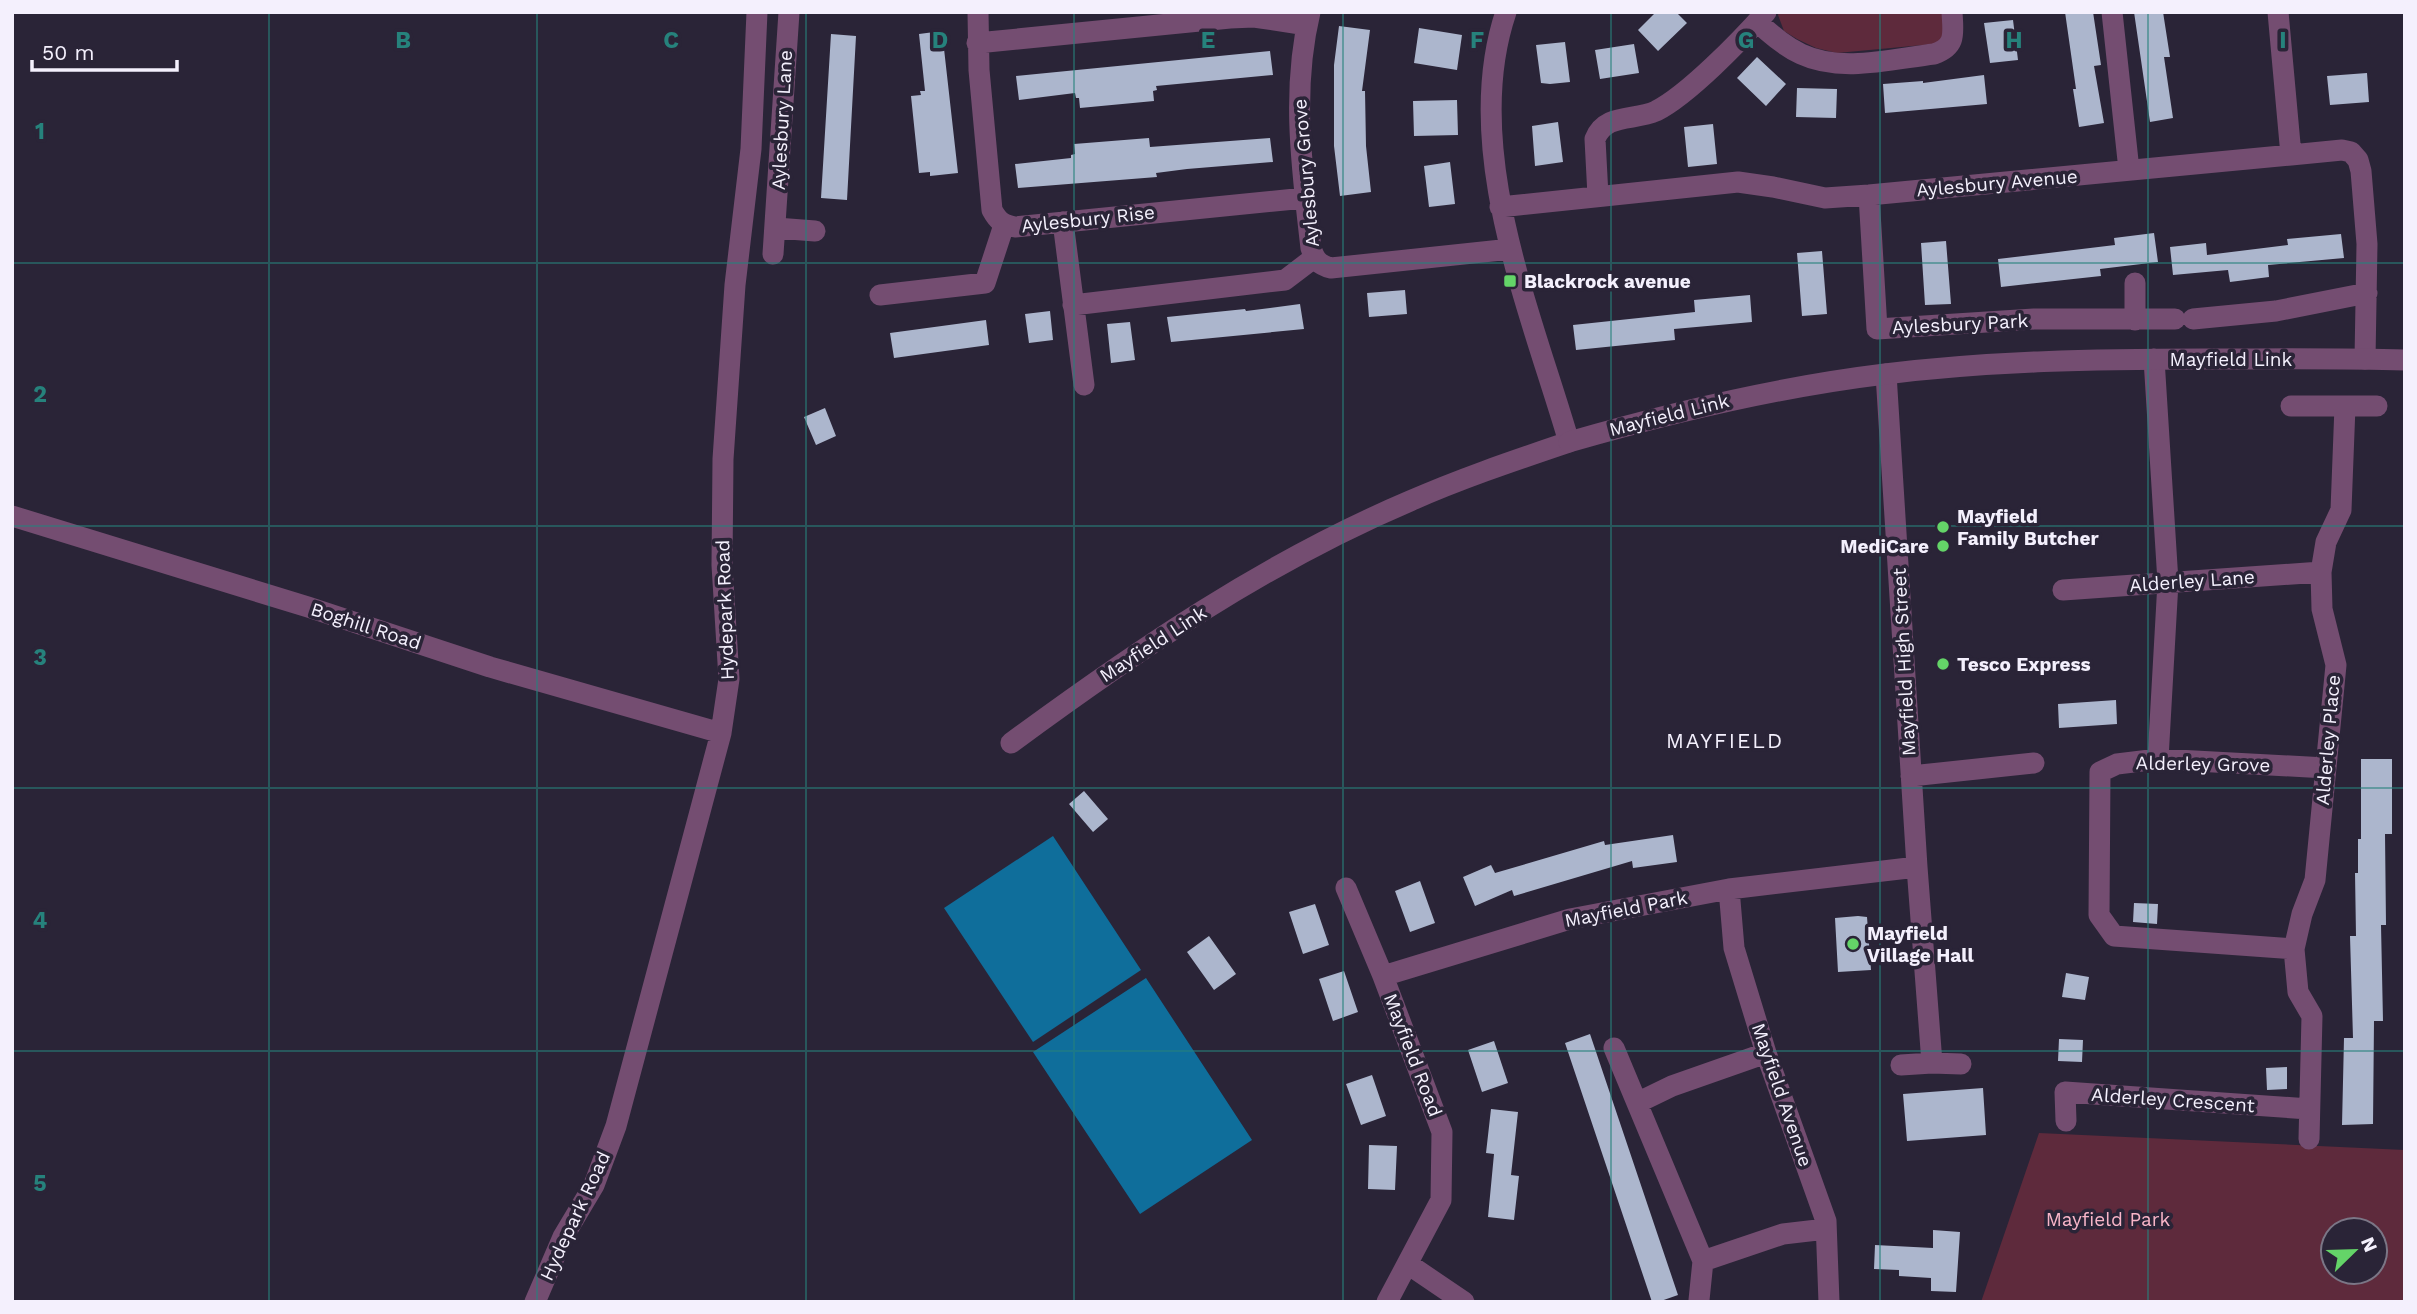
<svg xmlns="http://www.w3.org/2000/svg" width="2417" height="1314" viewBox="0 0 2417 1314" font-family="'Work Sans',sans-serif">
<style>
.green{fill:#5e2a3c;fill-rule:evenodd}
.water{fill:#0f6e9b}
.building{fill:#acb6cd}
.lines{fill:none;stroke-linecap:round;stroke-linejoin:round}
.minor{stroke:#744d71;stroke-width:21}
.tertiary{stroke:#744d71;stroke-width:21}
.grid{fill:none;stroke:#26827c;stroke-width:2;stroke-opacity:0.55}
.poi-dot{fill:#64d468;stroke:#2a2437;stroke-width:2.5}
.labels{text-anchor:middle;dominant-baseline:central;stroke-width:7;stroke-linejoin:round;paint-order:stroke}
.street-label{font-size:19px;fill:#f4f0fd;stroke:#2a2437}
.poi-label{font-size:19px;font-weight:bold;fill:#f4f0fd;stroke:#2a2437;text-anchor:start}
.park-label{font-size:19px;fill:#f8b5c8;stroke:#2a2437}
.neighbourhood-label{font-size:21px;letter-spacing:2px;fill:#f4f0fd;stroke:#2a2437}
.grid-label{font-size:23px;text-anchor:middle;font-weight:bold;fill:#26827c;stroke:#2a2437;stroke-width:7;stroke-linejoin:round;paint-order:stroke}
</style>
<rect width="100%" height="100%" fill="#2a2437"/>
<path class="green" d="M1779,12h169l-5,26 -9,6 -97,9 -21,-5 -19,-9 -13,-8 -6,-16z
M2039,1133l366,17v152h-424zM2333,1230h42v42h-42z"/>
<path class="water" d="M1053,836l88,134 -108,72 -89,-134z
M1146,978l106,162 -112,74 -107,-162z"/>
<path class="building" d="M1656,12h20l11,11 -29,28 -20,-21z
M2065,12h28l8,53 -7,1 10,57 -25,4 -6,-38h3z
M2134,12h29l7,45h-6l9,61 -23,4z
M2013,20l5,40 -28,3 -6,-40z
M1339,26l31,4 -8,61h3l1,55 5,46 -31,4 -6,-50v-81z
M1419,28l43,7 -5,35 -43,-7z
M942,31l16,142 -28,3v-4l-11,1 -8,-77 10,-1 -1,-4h5l-6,-57z
M831,34l25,2 -9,164 -26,-2z
M1565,42l5,40 -20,2 -9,-1 -5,-38z
M1634,44l5,29 -39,6 -5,-29z
M1270,51l3,24 -117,11 1,4 -4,1 1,10 -74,7 -1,-10h-3l-1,-5 -56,7 -3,-24z
M1757,57l29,27 -20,22 -29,-28z
M2367,73l2,29 -39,3 -3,-29z
M1984,75l3,29 -102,9 -2,-29 40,-3v2z
M1797,88l40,1 -1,29 -40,-1z
M1457,100l1,35 -44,1 -1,-35z
M1558,122l5,40 -28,4 -3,-40z
M1713,124l4,40 -29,3 -4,-40z
M1149,138l1,9 120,-9 3,24 -86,7 -31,4 1,4 -139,11 -3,-24 56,-6v-3l4,-1 -1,-10z
M1450,162l5,42 -26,3 -5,-41z
M2154,233l4,29 -58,7 1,7 -100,11 -3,-28 117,-14 -1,-7z
M2341,234l3,24 -76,7 1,12 -39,5 -2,-12 -55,5 -3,-28 36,-4 1,12 81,-10 -1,-6z
M1946,241l5,63 -26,1 -4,-62z
M1822,251l5,63 -25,2 -5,-63z
M1405,290l2,24 -38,3 -2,-24z
M1750,295l2,27 -78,7 1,11 -99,10 -3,-25 122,-13 -1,-12z
M1300,304l4,25 -133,13 -4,-25 78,-8 1,2z
M1050,311l3,29 -24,3 -4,-29z
M986,320l3,25 -95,13 -4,-25z
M1130,322l5,38 -24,3 -4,-39z
M825,408l11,28 -20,9 -12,-28z
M2116,700l1,24 -58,4 -1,-24z
M2361,759h31v75h-7l1,91h-5l2,96h-9l-1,103 -31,1 2,-87h9l-3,-102h6l-1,-63h3v-34h3z
M1084,791l24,28 -15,13 -24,-28z
M1673,835l4,27 -44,6 -1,-7 -118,35 -2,-6 -37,16 -12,-29 28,-12 4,8 109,-32 1,4z
M1420,881l15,42 -25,9 -15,-41z
M2134,903l24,1 -1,20 -24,-2z
M1315,904l14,41 -26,9 -14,-42z
M1858,916l9,1 4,53 -33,2 -3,-54z
M1209,936l27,38 -22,16 -27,-38z
M1344,971l14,41 -25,9 -14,-42z
M2066,973l23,4 -4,23 -23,-3z
M1590,1034l88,261 -20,7h-6l-87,-259z
M2059,1039l24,1 -1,22 -24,-1z
M1494,1041l14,42 -26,9 -14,-42z
M2287,1067v22l-20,1 -1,-22z
M1372,1075l14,41 -25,9 -15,-41z
M1983,1088l3,47 -79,6 -4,-47z
M1491,1109l27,3 -7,63 8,1 -5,44 -26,-3 6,-63 -8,-1z
M1369,1145l28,1 -2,44 -27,-1z
M1933,1230l27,2 -4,60 -25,-1v-13l-32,-2v-6l-25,-1 1,-24 58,3z"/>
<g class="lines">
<path class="minor" d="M978,12l1,58 13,140c6,11 11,15 23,17l290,-29
M1310,12c-19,79 -8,157 1,236 4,12 8,17 20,20l180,-19
M2112,12l17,158
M2278,12l13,143
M1757,22c14,12 27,24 44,32 40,19 91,5 133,0 23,-8 19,-21 18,-42
M977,43l253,-25 24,-1 53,8
M1869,195l8,134 157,-10h141
M1598,196l-3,-57c10,-26 39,-18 61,-28 32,-16 85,-71 110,-99
M1500,207l238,-25 35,5 52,11 44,-3 422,-40 51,-5 9,2 7,8 3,11 6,73 -2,115
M1063,222l21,163
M776,228l39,3
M773,254l16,-242
M2135,283v37
M880,295l105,-12 19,-58
M1073,305l212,-25 29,-22
M2193,319l83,-8 91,-18
M2154,359l14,223 -10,177
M1886,374l31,493 15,196
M2291,406h86
M12,516l296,91 182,60 231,66
M2063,590l258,-18
M1011,743c125,-92 255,-181 399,-242 52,-23 106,-41 159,-59 -38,-130 -109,-295 -63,-430
M1911,776l123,-13
M1346,888l37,88 59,156 -1,68 -54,102
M1729,889l5,59 32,105 60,168 3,81
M2294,949l8,-35 13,-34 21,-215 -14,-56 -1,-37 5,-30 15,-32 4,-104
M1383,976l187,-57 159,-30 188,-22
M1614,1048l89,213 -4,39
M1901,1065l31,-2 29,1
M1637,1103l35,-17 94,-33
M2066,1121l-1,-29 244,17
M2309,1139l3,-123 -14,-24 -4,-43 -180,-13 -15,-21 1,-143 17,-8 41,-5 168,9
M1703,1261l80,-27 43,-5
M1408,1264l56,38
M535,1302l28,-65 31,-52 22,-59 105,-393 8,-54 -7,-114 1,-106 12,-174 16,-136 6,-137"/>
<path class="tertiary" d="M1569,442c104,-30 209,-55 316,-68 105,-13 212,-15 318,-15 67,0 135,-1 202,1"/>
</g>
<path class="grid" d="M269,12v1290M537,12v1290M806,12v1290M1074,12v1290M1343,12v1290M1611,12v1290M1880,12v1290M2148,12v1290M12,263h2393M12,526h2393M12,788h2393M12,1051h2393"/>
<g class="poi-dot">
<rect x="1503" y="274" width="14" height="14" rx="3.5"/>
<circle cx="1943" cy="527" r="7"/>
<circle cx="1943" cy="546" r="7"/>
<circle cx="1943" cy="664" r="7"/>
<circle cx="1853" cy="944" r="7"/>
</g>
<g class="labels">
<g class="street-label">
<text transform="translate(782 120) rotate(-87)">Aylesbury Lane</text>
<text transform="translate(1306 173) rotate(-95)">Aylesbury Grove</text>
<text transform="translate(1997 183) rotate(-5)">Aylesbury Avenue</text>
<text transform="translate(1088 219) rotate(-6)">Aylesbury Rise</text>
<text transform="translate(1960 324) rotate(-3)">Aylesbury Park</text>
<text x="2231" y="359">Mayfield Link</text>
<text transform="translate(1669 415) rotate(-14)">Mayfield Link</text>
<text transform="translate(2192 581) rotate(-4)">Alderley Lane</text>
<text transform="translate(725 610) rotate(-92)">Hydepark Road</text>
<text transform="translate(366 626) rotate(18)">Boghill Road</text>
<text transform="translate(1153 644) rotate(-33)">Mayfield Link</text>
<text transform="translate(1904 662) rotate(-93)">Mayfield High Street</text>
<text transform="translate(2328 740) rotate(-85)">Alderley Place</text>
<text transform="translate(2203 764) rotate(1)">Alderley Grove</text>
<text transform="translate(1626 909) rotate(-11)">Mayfield Park</text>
<text transform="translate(1413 1055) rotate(69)">Mayfield Road</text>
<text transform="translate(1782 1095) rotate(71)">Mayfield Avenue</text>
<text transform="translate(2173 1100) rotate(4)">Alderley Crescent</text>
<text transform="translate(575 1216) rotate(-65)">Hydepark Road</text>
</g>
<g class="poi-label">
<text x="1524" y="281">Blackrock avenue</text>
<text x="1957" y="516">Mayfield<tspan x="1957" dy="22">Family Butcher</tspan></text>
<text x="1929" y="546" text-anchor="end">MediCare</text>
<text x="1957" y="664">Tesco Express</text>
<text x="1867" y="933">Mayfield<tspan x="1867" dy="22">Village Hall</tspan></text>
</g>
<g class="park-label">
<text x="2108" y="1219">Mayfield Park</text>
</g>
<g class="neighbourhood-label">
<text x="1725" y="740">MAYFIELD</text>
</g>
</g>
<g class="grid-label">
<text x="403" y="48">B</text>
<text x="671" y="48">C</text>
<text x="940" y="48">D</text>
<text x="1208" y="48">E</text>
<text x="1477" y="48">F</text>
<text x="1746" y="48">G</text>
<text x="2014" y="48">H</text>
<text x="2283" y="48">I</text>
<text x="40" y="139">1</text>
<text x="40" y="402">2</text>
<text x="40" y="665">3</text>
<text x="40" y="928">4</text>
<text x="40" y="1191">5</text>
</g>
<rect width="2417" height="1314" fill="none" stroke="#f4f0fd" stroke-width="28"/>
<g transform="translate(2354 1251) rotate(67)"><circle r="33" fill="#2a2437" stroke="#7b7686" stroke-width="2"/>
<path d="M0-5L12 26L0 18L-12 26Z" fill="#64d468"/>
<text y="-10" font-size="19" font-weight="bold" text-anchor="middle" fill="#f4f0fd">N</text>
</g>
<path d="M32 60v10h145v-10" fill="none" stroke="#f4f0fd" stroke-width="3.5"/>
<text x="42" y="60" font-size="21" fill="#f4f0fd" stroke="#2a2437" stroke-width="5" paint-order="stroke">50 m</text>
</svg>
